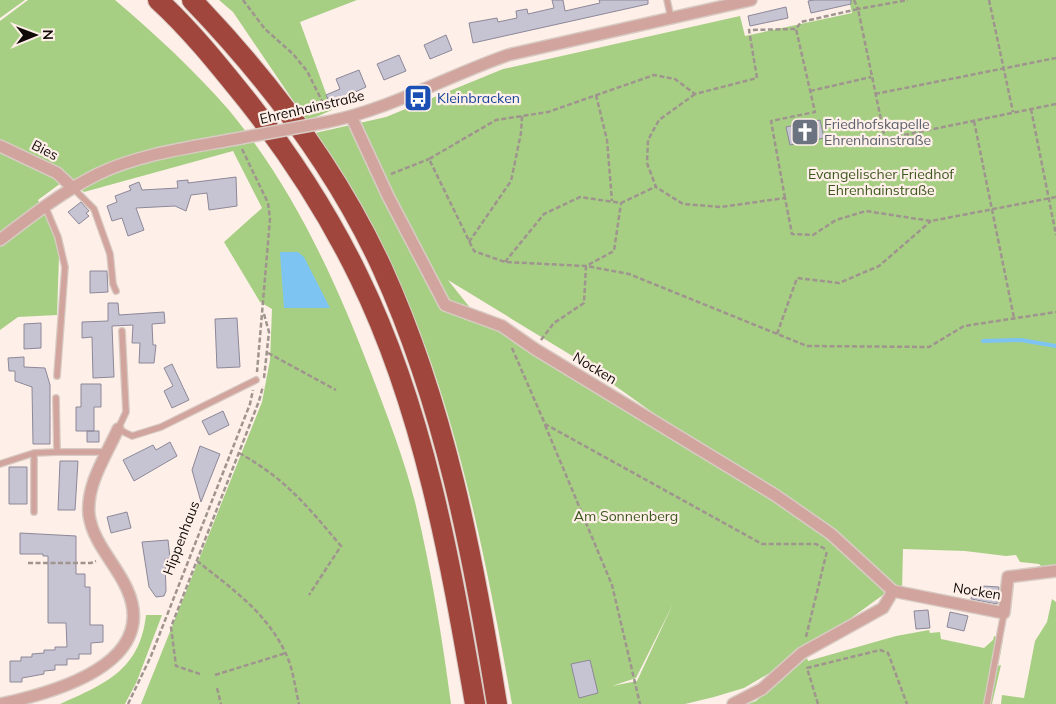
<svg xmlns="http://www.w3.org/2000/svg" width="1056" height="704" viewBox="0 0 1056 704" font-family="Mulish,sans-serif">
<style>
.green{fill:#a7cf84;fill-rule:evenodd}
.water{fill:#7ec4f3}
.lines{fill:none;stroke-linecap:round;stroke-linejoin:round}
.stream{stroke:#7ec4f3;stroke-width:4}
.building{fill:#c6c3d3;stroke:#8c8898}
.service-casing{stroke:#d8cbc4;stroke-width:8}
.minor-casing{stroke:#d8cbc4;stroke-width:14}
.motorway-casing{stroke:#d8cbc4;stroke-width:22}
.path{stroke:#9f948e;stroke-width:2.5;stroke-dasharray:5 2.5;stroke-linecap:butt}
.service{stroke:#d1a49d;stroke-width:5.5}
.minor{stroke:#d1a49d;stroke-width:11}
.motorway{stroke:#a0463d;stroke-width:20}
.minor-bridge-casing{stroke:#d8cbc4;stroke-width:14;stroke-linecap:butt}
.minor-bridge{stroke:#d1a49d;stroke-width:11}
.labels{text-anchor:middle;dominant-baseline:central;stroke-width:4.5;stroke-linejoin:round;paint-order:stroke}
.transit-label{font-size:14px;fill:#164399;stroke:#feefe8;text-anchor:start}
.street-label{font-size:14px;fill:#110b08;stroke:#feefe8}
.worship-label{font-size:14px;fill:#5b616d;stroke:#feefe8;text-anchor:start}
.park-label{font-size:14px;fill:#3c581e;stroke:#feefe8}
</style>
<rect width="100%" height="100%" fill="#feefe8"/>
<path class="green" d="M0,0h25l-25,18z
M28,0h87c40,34 78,69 113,109 65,78 107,170 143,264 16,42 33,85 44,129 16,67 27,134 36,202h-310l121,-302 8,-42 2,-51 -12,-7 -36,-60 38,-34 -29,-57 -149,41c-18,-18 -25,-26 -50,-29l27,20 -23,17 16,33 5,24 -2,58 -39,2 -18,13v-309z
M219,0h138l-57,22 32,88 -25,11 -74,-109z
M849,0h207v565l-13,3 -4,-4 -19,-2 -4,-7 -10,1 -41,-5 -62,-2 -1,42 -117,-94 -122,-77 -84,-60 -131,-80 35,44v-2l292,176 55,39 57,55 -88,64 -55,32 -30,9 -29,7h-173c-36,-200 -76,-403 -197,-571l71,-16 117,-48 237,-53 5,20 107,-23zM673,604l-36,77 -25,5 24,-8z
M1052,599l4,3v102h-55l1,-9 22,3 11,-57 12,-19z
M146,615h16l-25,66 -12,23h-65c45,-20 80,-34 86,-89z
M929,630l1,3 10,-1 1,7 43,9 9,-8 1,-4 9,4 -5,26 3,-1 -9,39h-244l8,-3 51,-43 1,3 88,-25z"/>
<path class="water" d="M280,252h18l6,5 26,51h-46z"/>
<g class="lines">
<path class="stream" d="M983,341l38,-1 35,6"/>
</g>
<path class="building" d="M552,0h11l2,11 35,-8 -1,-3h49v4l-175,39 -4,-20 28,-5 1,4 19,-4 -1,-7 11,-2 1,5 26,-6z
M814,0h37v4l-40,9 -3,-12z
M786,7l2,11 -38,8 -2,-10z
M446,35l6,15 -22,9 -6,-14z
M399,55l7,16 -22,9 -7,-16z
M359,70l7,17 -36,17 -4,-9 14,-6 -4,-10z
M820,120l4,18 -34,7 -4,-18z
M236,177l1,29 -28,4 -2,-17 -16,2 -5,16 -11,-5 -39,2 8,22 -16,6 -6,-18 -10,3 -5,-15 10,-4 -2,-6 16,-6 -2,-4 10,-4 3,8 36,-2 -1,-7 11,-1v3z
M81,202l8,9 -3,2 3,3 -10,8 -11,-12z
M90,271h17l1,21 -18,1z
M108,303h10l1,12 45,-3 1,11 -13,1 1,21h3l-2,18h-15l1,-20h-8l1,-18 -21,1 2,51 -21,1 -1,-41 -10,1v-16l26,-1z
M237,318l3,49 -23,1 -2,-49z
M41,323v25l-17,1v-25z
M24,357v10l21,1 5,17v59h-17l-1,-57 -17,-6v-10h-6l-1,-13z
M172,364l17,36 -17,8 -8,-17 9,-5 -9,-18z
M81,384h20v23h-7v24h-18v-24h5z
M223,411l6,14 -20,10 -7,-14z
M87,431h12v11h-12z
M170,442l7,14 -43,25 -11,-21 30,-15 3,5z
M200,446l20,8 -19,48 -9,-32z
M60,461h18l-3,49h-17z
M9,467h18v37h-18z
M127,512l4,16 -20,5 -4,-16z
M20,533l56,3v38h9v13h5v38h13v17l-12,1v11h-12v5h-12v6h-12v5l-11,1v3l-22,4v4h-12v-21h11v-4h11v-3l12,-1v-3h11v-3h12l-1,-24h-18v-67h-5v-2h-23z
M168,540l2,18 -5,1 1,32 -2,5 -8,1 -7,-10 -7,-45z
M983,586l16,1 -2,17 -26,-5 2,-11h10z
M928,610l2,18 -14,1 -2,-18z
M950,612l18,4 -4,15 -17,-4z
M590,660l8,33 -19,5 -8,-34z"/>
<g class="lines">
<defs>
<path id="service" d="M667,0l4,18
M73,188l21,21 16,45 3,30 3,7
M45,206l13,31 7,30 -8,109
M122,331l4,81 -8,17 14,7 29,-9 95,-47
M57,452h51
M0,464l34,-11
M34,512v-59l23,-1 -1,-54
M987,704l17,-91"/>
<path id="minor" d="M351,116l37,80 57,109 57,21 33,23 240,146 56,39 62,57 111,22 4,-36 48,-6
M327,122c64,-13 120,-46 181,-67l243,-55
M0,146l57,27 16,15
M0,240c31,-24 62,-48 98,-66 44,-21 96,-27 143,-36
M1,704c51,-11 160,-40 126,-115 -11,-25 -34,-46 -38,-74 -3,-31 17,-59 29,-86
M733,704l29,-15 40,-36 81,-45 10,-17"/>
<path id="motorway" d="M158,0c34,31 63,68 92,104 42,54 79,111 109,173 65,133 91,283 116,427
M192,0c76,79 144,168 190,268 63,139 91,287 115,436"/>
</defs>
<use href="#service" class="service-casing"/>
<use href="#minor" class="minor-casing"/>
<use href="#motorway" class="motorway-casing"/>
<path class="path" d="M243,0l22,29 28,25 14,17 20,40
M854,0l4,9 50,-9
M989,0l24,112
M810,91l61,-14
M695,94l-36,26 -11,20 -1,23 9,24 27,17 38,3 64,-9 7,36 21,1 23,-15 30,-9 65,10 125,-24
M875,94l181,-36
M596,95l11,45 5,61
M1056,104l-171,35 -27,-130 -57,13 -5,7 -47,1 8,48 -62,16 -20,-15 -21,-4 -106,37 -52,8 -67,39 45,92 31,11 81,4 43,8 178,72 122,1 35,-21 92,-14
M1031,109l25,126
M974,121l40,197
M242,149l26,54 2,16 -13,153
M391,174l38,-15
M785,198l-14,-77 44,-9 -19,-83
M469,242l42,-61 10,-48 1,-17
M505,262l39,-48 36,-17 41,6 34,-16
M264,314l5,18 -5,46
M777,334l20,-56 42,5 40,-17 52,-45
M541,340l13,-17 30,-20 2,-37 28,-15 7,-48
M512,348l33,76 217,120h54l11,6
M268,353l68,37
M545,425l67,160 28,119
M239,453c46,25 69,54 102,93l-32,49
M197,561c33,26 69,51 88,91 8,15 10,36 14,52
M28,563h63l5,-2
M806,637l21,-86
M200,674l-24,-8 -5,-39 88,-226 4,-15
M215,675l71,-22
M217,688l4,16
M128,704l23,-48 99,-252 3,-14
M818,704l-11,-36 73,-18 8,3 19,51"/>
<use href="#service" class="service"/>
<use href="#minor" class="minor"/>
<use href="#motorway" class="motorway"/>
<defs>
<path id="minor-bridge" d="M241,138l86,-16"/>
</defs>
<use href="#minor-bridge" class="minor-bridge-casing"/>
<use href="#minor-bridge" class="minor-bridge"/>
</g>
<defs>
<symbol id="bus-square" viewBox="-11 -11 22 22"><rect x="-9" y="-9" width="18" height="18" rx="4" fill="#1a4fb4" stroke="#feefe8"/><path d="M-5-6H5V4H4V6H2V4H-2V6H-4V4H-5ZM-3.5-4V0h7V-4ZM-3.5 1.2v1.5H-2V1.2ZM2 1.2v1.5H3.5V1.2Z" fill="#fff"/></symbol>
<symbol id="church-square" viewBox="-11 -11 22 22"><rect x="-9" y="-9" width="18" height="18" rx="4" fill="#6b7280" stroke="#feefe8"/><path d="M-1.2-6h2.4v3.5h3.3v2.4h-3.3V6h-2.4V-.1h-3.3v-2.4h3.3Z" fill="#fff"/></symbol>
</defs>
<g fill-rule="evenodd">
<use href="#bus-square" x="402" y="82" width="32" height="32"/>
<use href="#church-square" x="789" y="116" width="32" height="32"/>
</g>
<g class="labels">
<g class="transit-label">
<text x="437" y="98">Kleinbracken</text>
</g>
<g class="street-label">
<text transform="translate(312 107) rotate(-13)">Ehrenhainstraße</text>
<text transform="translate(45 150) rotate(27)">Bies</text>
<text transform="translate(595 368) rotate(31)">Nocken</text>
<text transform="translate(181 538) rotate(-69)">Hippenhaus</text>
<text transform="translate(977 591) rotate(9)">Nocken</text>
</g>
<g class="worship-label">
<text x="824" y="124">Friedhofskapelle<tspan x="824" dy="16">Ehrenhainstraße</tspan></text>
</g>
<g class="park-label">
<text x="881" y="174">Evangelischer Friedhof<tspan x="881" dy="16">Ehrenhainstraße</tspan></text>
<text x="626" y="516">Am Sonnenberg</text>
</g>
</g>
<g transform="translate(35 35) rotate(89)" stroke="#feefe8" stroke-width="4" paint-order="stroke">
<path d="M0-4L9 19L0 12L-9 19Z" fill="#110b08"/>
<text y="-8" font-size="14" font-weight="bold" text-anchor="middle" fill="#110b08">N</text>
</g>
</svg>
